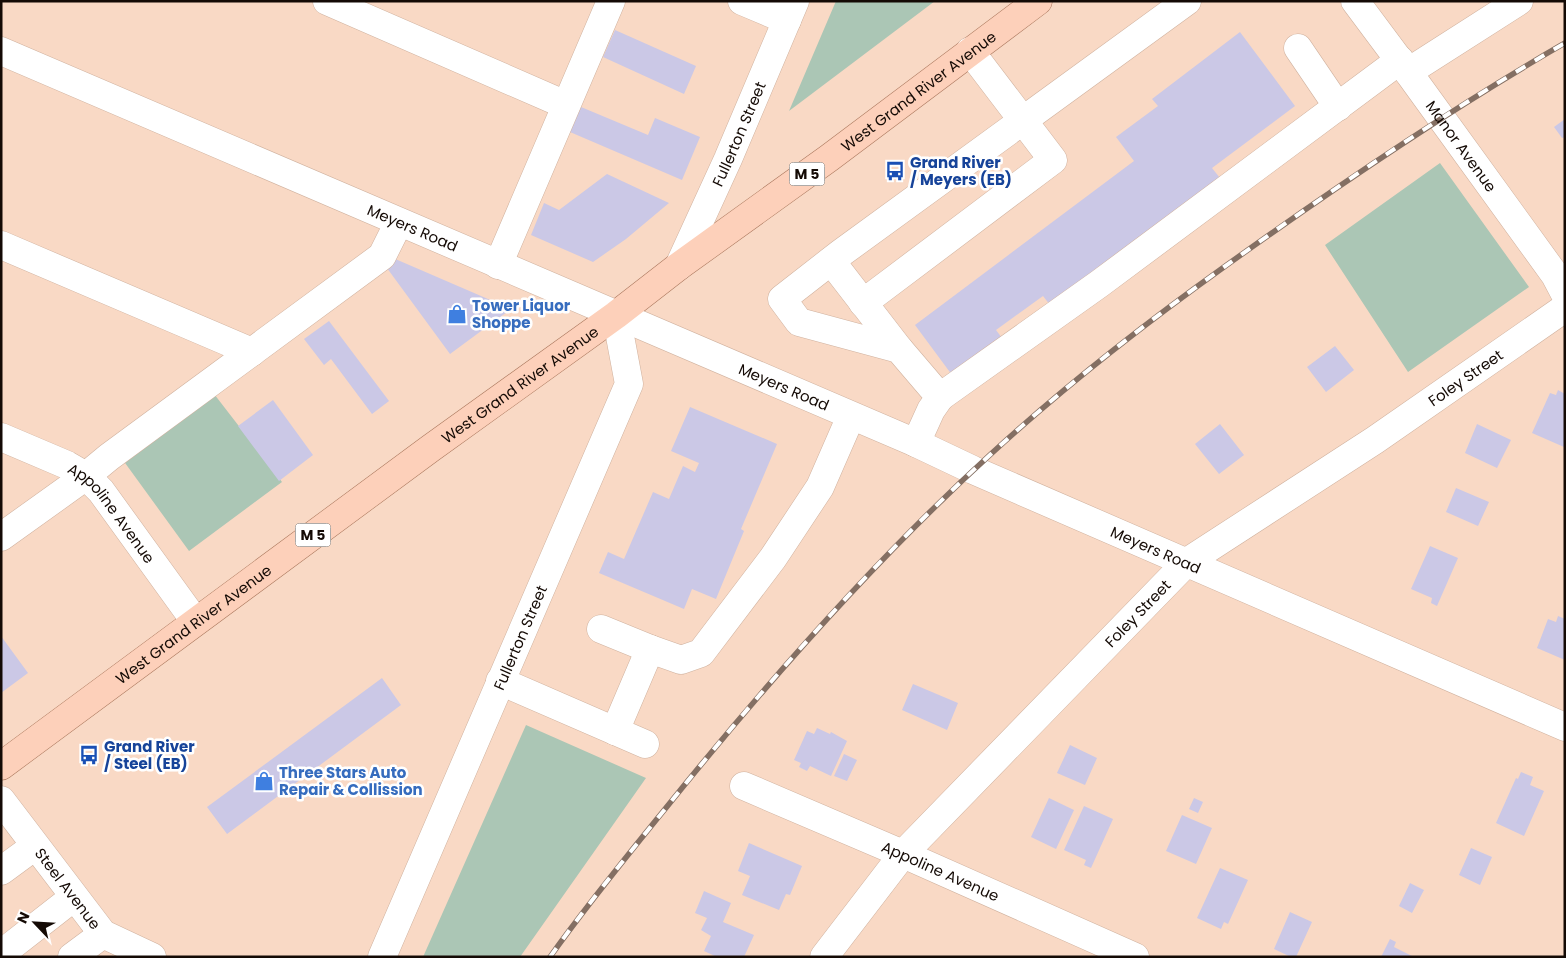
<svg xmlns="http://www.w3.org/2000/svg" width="1566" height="958" viewBox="0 0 1566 958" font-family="Poppins,sans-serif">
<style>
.green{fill:#abc6b5}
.building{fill:#cbc8e6}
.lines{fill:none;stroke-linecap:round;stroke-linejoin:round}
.minor-casing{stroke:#d0b29f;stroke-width:29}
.major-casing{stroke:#aa775d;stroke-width:29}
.minor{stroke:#fff;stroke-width:28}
.major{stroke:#fdd0ba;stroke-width:28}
.rail-casing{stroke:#846f63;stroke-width:5.5}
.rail{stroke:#fff;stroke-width:4;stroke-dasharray:11;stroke-linecap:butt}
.labels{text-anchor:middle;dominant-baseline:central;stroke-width:5;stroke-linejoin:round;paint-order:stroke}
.shield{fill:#fff;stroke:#5a5450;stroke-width:1}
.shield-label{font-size:14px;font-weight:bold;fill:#140a05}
.street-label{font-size:15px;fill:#140a05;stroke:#fff}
.transit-label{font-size:15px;font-weight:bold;fill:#164399;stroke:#fff;text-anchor:start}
.shop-label{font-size:15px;font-weight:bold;fill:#366cbe;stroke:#fff;text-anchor:start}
</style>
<rect width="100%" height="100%" fill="#f9d9c5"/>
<path class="green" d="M836,1h99l-146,110z
M1440,163l89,124 -121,85 -83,-127z
M211,390l71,92 -93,69 -69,-95z
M526,725l120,53 -126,179h-97z"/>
<path class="building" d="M615,30l81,36 -12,28 -81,-37z
M1240,32l55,74 -83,62 8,10 -170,127 -7,-9 -47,34 6,8 -50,37 -37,-50 219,-164 -18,-24 42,-31 -6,-7z
M581,107l67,28 7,-17 45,19 -18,43 -112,-48z
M1565,119v18l-3,1 -8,-11z
M607,174l62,29 -43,36 -33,23 -62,-27 13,-32 15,7z
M393,258l118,51 -61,45 -66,-90z
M329,321l60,80 -17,13 -41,-55 -7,6 -20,-26z
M1335,346l19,24 -28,22 -19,-25z
M1558,390l7,4 -1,53 -32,-14 18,-40 6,2z
M273,400l40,55 -34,26 -41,-55z
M690,407l87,37 -36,85 3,2 -28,68 -24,-10 -8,20 -85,-36 9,-21 16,7 29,-67 16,7 14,-33 12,6 4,-9 -28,-12z
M1220,424l24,31 -25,19 -24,-30z
M1477,424l34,16 -14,28 -32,-15z
M1456,488l33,14 -11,24 -32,-14z
M1430,546l28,12 -21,48 -6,-3 1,-5 -21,-9z
M1558,616l7,3v41l-28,-12 11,-29 8,3z
M1,636l27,37 -27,20z
M382,678l19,27 -174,129 -20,-27z
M913,684l45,19 -11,27 -45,-20z
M817,728l13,6 1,-2 16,9 -16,35 -21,-10 -3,5 -8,-4 2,-4 -7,-3 13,-29 7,3z
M1070,745l27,13 -12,27 -28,-12z
M844,754l13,6 -10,21 -13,-5z
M1521,772l12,5 -3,8 14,6 -20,45 -28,-13 20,-45 2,1z
M1049,798l25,12 -18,39 -25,-12z
M1194,798l9,4 -5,11 -9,-4z
M1084,806l29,13 -22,49 -7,-3 2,-5 -22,-10z
M1182,815l30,13 -16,36 -30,-13z
M749,843l53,23 -12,29 -4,-1 -7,16 -37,-15 8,-19 -12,-5z
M1471,848l21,9 -12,28 -21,-10z
M1220,868l28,12 -20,44 -4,-2 -3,7 -24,-11z
M1410,883l14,7 -12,23 -13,-7z
M704,891l27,12 -8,19 31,13 -10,22h-27l-13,-6 7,-15 -10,-6 6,-12 -12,-5z
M1290,912l22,10 -16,35h-5l-17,-8z
M1390,939l6,3 -2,5 20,10h-33z"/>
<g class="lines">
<defs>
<g id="minor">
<path d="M327,1l239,104"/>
<path d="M742,1l45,19"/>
<path id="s1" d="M1355,1l53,71 147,203 10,19"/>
<path d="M1298,48l40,59"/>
<path id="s2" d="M1,51l915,392 57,27 592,257"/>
<path d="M1408,72l111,-71"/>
<path d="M1,245l251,107"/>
<path d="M831,261l68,88"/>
<path d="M498,265l113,-264"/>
<path id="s3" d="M679,266l49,-107 67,-158"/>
<path d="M863,303l190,-143 -83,-109"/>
<path d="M940,397l159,-113 301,-224"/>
<path id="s4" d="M1,437l66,28 19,11 15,15 94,130"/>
<path d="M916,443l15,-33 9,-13 -41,-48 -100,-27 -17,-23 59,-46 346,-252"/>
<path d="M1,537l85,-61 23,-19 273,-201 17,-34"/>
<path d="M601,629l49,20"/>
<path d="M500,681l145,63"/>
<path d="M615,731l35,-82 31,11 20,-7 72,-95 47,-71 31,-71"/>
<path id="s5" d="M744,786l159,68 232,103"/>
<path id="s6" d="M1,800l102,134 49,23"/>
<path d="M1,871l34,-25"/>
<path d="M1,954l73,-57"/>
<path d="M72,957l31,-23"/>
<path id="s7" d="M382,957l247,-573 -13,-69"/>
<path id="s8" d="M824,957l79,-103 284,-292 188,-122 190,-132"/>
</g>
<g id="major">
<path id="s9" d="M1,766l430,-318 185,-133 63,-49 150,-108 209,-157"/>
</g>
</defs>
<use href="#minor" class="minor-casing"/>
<use href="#major" class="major-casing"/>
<use href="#minor" class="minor"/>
<use href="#major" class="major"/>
<defs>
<path id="rail" d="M550,957c41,-58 87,-113 132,-169 96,-118 197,-232 310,-335 73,-67 151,-128 232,-186 110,-79 223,-156 341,-224"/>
</defs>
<use href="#rail" class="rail-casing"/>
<use href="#rail" class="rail"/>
</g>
<defs>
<symbol id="bus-bare" viewBox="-9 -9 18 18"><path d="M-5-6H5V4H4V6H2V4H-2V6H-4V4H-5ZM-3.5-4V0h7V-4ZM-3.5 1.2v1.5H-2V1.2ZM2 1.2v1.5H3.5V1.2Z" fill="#1a4fb4" stroke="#fff" stroke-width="2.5" paint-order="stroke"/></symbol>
<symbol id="shop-bare" viewBox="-9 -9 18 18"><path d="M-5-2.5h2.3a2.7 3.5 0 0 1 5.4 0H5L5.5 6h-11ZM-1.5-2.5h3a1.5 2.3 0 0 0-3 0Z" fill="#3f7fe0" stroke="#fff" stroke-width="2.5" paint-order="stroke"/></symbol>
</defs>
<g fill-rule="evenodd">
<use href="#bus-bare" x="881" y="157" width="28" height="28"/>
<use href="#shop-bare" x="443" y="300" width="28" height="28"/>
<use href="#bus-bare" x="75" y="741" width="28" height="28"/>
<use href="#shop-bare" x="250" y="767" width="28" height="28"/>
</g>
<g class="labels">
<g class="shield">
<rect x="789.5" y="162.5" width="35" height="23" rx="4"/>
<rect x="295.5" y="523.5" width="35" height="23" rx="4"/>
</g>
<g class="shield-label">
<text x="807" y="174">M 5</text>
<text x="313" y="535">M 5</text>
</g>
<g class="street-label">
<text stroke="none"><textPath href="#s9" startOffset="1139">West Grand River Avenue</textPath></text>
<text stroke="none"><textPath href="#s3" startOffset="145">Fullerton Street</textPath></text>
<text stroke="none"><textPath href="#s1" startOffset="180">Manor Avenue</textPath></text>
<text stroke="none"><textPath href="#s2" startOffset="448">Meyers Road</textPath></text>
<text stroke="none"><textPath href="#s8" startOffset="871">Foley Street</textPath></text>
<text stroke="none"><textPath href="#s9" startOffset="644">West Grand River Avenue</textPath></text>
<text stroke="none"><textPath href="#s2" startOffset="852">Meyers Road</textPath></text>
<text stroke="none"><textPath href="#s4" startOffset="138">Appoline Avenue</textPath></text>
<text stroke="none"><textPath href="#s2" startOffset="1258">Meyers Road</textPath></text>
<text stroke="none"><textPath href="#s8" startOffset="466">Foley Street</textPath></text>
<text stroke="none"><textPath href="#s9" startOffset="239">West Grand River Avenue</textPath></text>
<text stroke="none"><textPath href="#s7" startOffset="348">Fullerton Street</textPath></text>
<text stroke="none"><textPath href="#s5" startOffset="214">Appoline Avenue</textPath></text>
<text stroke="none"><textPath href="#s6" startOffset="111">Steel Avenue</textPath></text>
</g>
<g class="transit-label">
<text x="910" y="162">Grand River<tspan x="910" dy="17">/ Meyers (EB)</tspan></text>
<text x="104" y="746">Grand River<tspan x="104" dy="17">/ Steel (EB)</tspan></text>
</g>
<g class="shop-label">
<text x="472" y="305">Tower Liquor<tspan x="472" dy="17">Shoppe</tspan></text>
<text x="279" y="772">Three Stars Auto<tspan x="279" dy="17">Repair &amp; Collission</tspan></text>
</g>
</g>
<rect width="1566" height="958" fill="none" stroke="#140a05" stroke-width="5"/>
<g transform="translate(35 923) rotate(295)" stroke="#ffffff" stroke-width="4" paint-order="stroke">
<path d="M0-4L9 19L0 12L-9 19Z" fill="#140a05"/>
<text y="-8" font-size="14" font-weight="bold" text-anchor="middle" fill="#140a05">N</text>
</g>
</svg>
